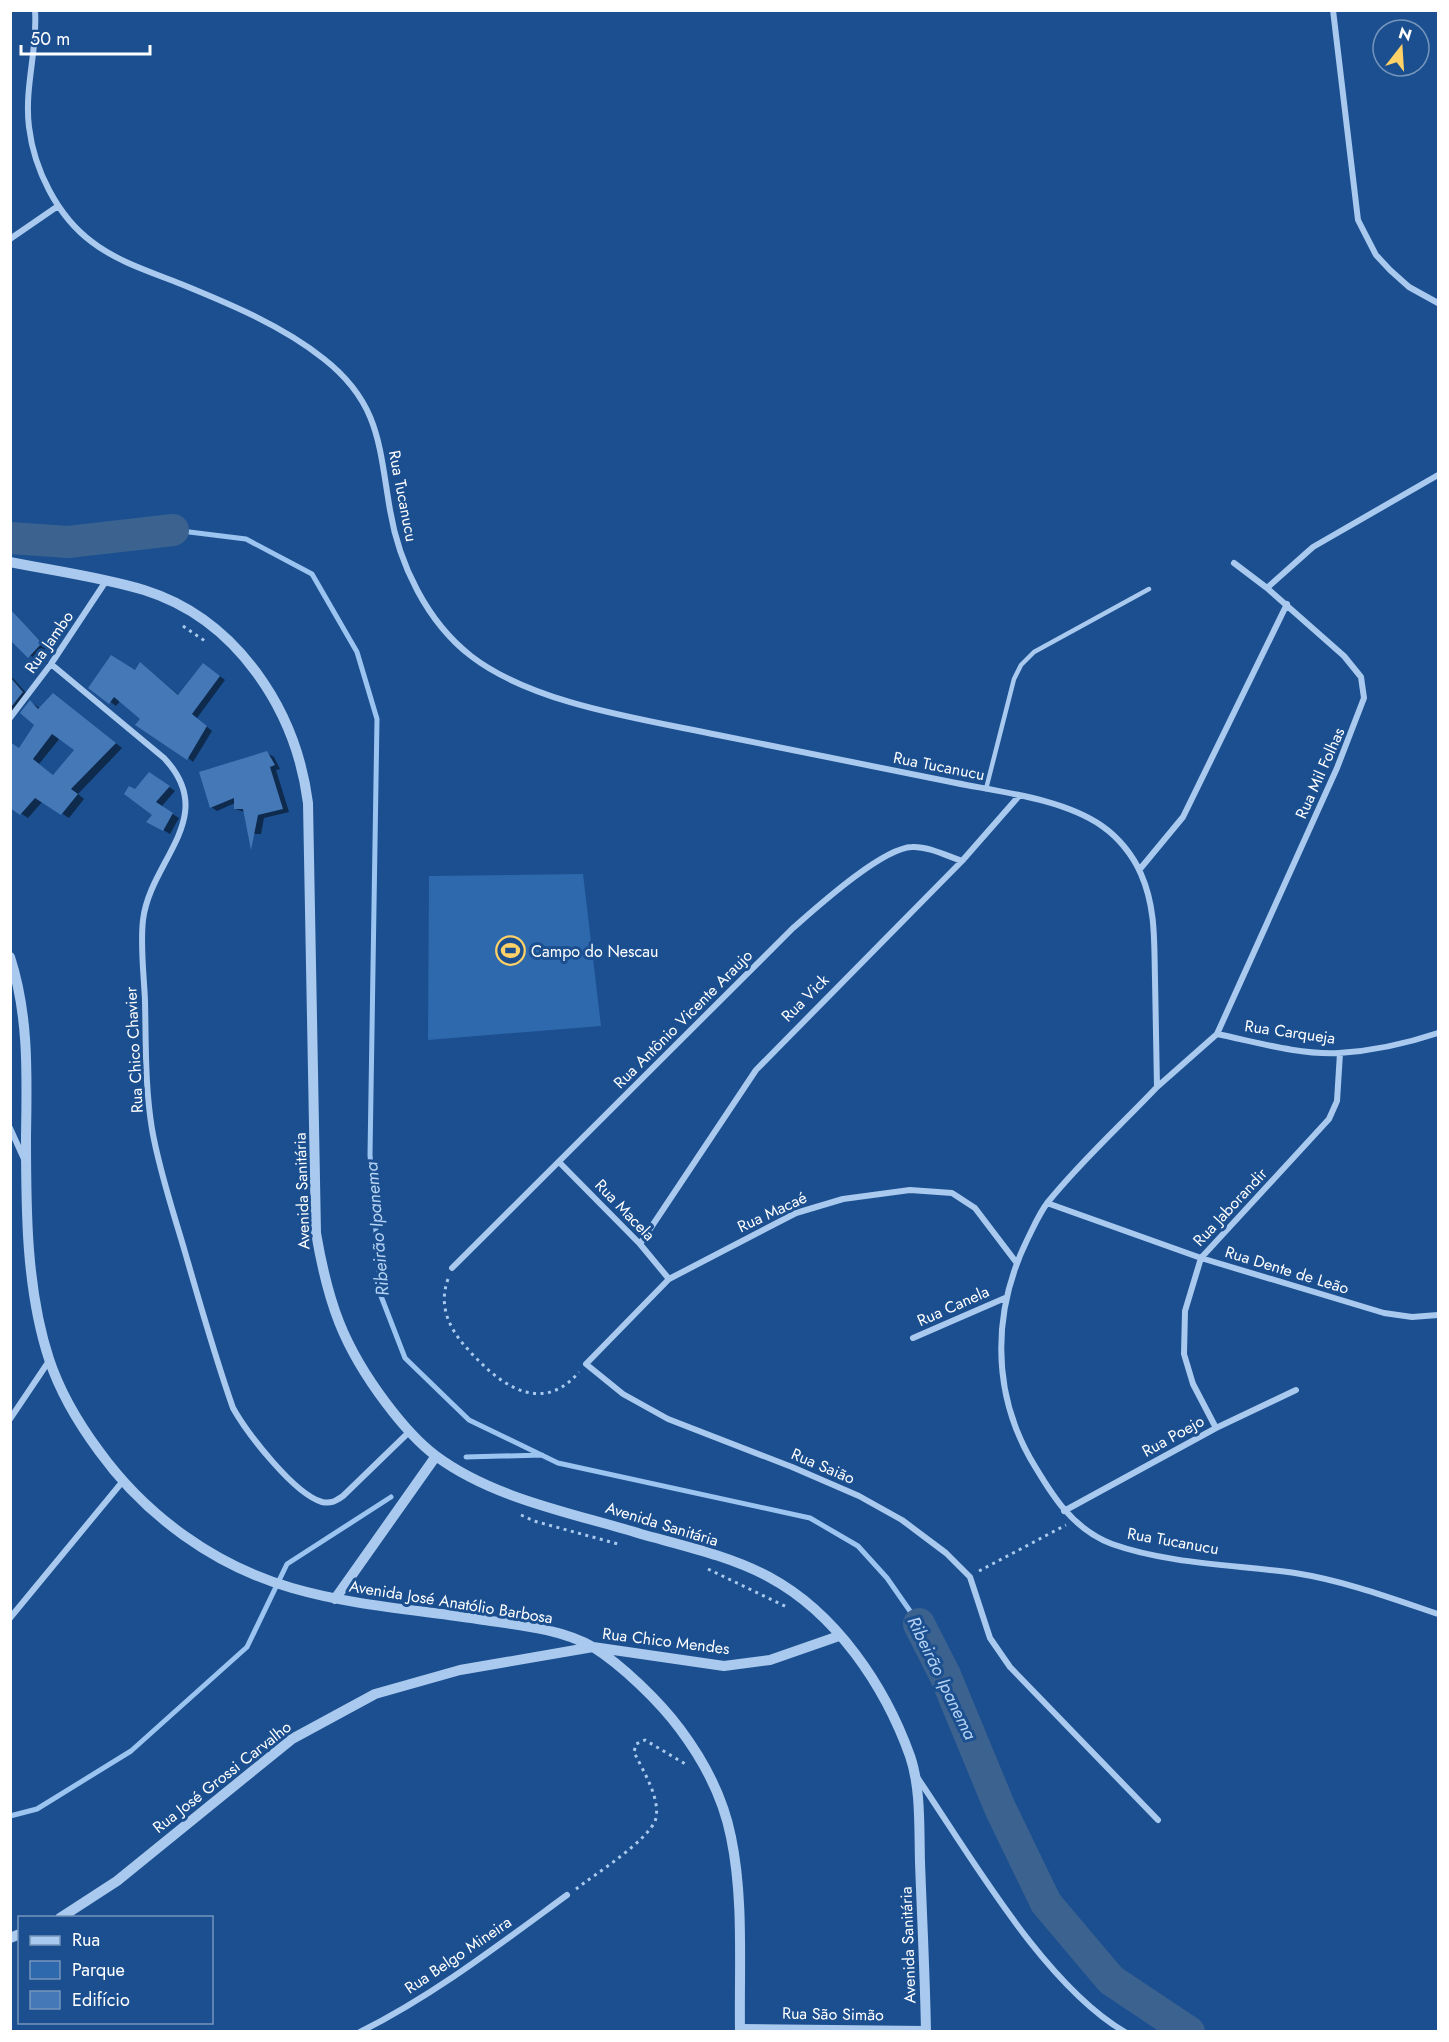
<svg xmlns="http://www.w3.org/2000/svg" width="1449" height="2042" viewBox="0 0 1449 2042" font-family="Jost,sans-serif">
<style>
.green{fill:#2e69ad}
.shadow{fill:#0007;fill-rule:evenodd}
.lines{fill:none;stroke-linecap:round;stroke-linejoin:round}
.stream{stroke:#9cc4f0;stroke-width:5}
.river{stroke:#3c6290;stroke-width:32}
.building{fill:#4478b7;fill-rule:evenodd}
.path{stroke:#a9c9ee;stroke-width:3;stroke-dasharray:3 4.5;stroke-linecap:butt}
.service{stroke:#a9c9ee;stroke-width:4.5}
.minor{stroke:#a9c9ee;stroke-width:6}
.tertiary{stroke:#a9c9ee;stroke-width:10}
.labels{text-anchor:middle;dominant-baseline:central;stroke-width:6;stroke-linejoin:round;paint-order:stroke}
.street-label{font-size:16px;fill:#fff;stroke:#1b4f8f}
.poi-label{font-size:16px;fill:#fff;stroke:#1b4f8f;text-anchor:start}
.water-label{font-size:18px;font-style:italic;fill:#b5d3f5;stroke:#1b4f8f}
</style>
<rect width="100%" height="100%" fill="#1b4f8f"/>
<path class="green" d="M583,874l18,152 -173,14 1,-164z"/>
<path class="shadow" d="M16,617l31,30 -11,13 -26,-22z
M141,664l39,32 30,-27 15,11 -28,38 15,13 -19,31 -73,-61 -4,5 -26,-19 45,-15z
M10,675l19,21 -19,21z
M53,695l69,53 -44,46 6,5 -15,19 -26,-17 -15,17 -18,-12 4,-48 22,-33 -5,-23 10,7zM60,738l16,12 -22,26 -15,-12z
M267,753l7,4 6,12 -4,1 13,42 -25,6 -3,16h-6l-7,-4 -3,-18 -10,-3v-6l-18,8 -6,-4z
M156,778l19,13 -14,16 18,11 -9,16 -22,-13 6,-6 -19,-24z"/>
<g class="lines">
<path class="stream" d="M173,530l73,9 66,35 45,78 20,67 -7,436 11,141 24,62 64,62 89,43 252,55 48,28 29,32 32,46
M466,1457l76,-2
M10,1816l27,-7 94,-58 116,-104 40,-83 104,-67"/>
<path class="river" d="M10,538l58,4 105,-12
M919,1624l26,51 55,133 46,95 65,77 78,52"/>
</g>
<path class="building" d="M10,609l32,34 -14,15 -18,-18z
M111,655l24,15 5,-8 38,33 25,-32 17,13 -28,38 15,12 -20,34 -52,-35 5,-6 -26,-22 -5,7 -21,-16z
M10,677l13,15 -11,14 -2,-1z
M53,693l63,50 -45,46 7,5 -17,21 -26,-17 -15,17 -10,-7v-66l9,6 15,-23 -14,-12 10,-13 8,9zM52,734l22,16 -21,25 -20,-16z
M267,751l8,14 -5,2 13,42 -25,6 -7,35 -8,-41h-9v-11l-24,10 -11,-36z
M149,772l21,14 -14,16 17,11 -10,18 -17,-9 6,-7 -28,-21 5,-8 6,3z"/>
<g class="lines">
<path class="path" d="M183,626l22,15
M448,1279c-12,33 7,58 29,80 30,31 68,53 102,13
M521,1515l13,6 84,23
M708,1569l81,39
M979,1571l87,-46
M576,1889c18,-14 75,-50 80,-71 4,-21 -13,-47 -22,-66l2,-8 9,-4 42,25"/>
<path class="service" d="M986,789l28,-110 7,-14 13,-13 115,-63"/>
<path class="minor" d="M35,10c3,39 -11,77 -6,117 5,42 28,89 63,115 26,20 59,30 89,42 49,20 102,42 143,75 56,44 55,87 66,151 9,54 37,112 81,146 62,48 171,63 247,79 79,16 158,32 238,48 45,9 107,16 146,43 16,11 31,29 39,48 15,34 13,68 14,105 1,36 1,72 2,108 -36,38 -76,74 -109,115 -8,10 -14,24 -20,36 -35,71 -37,150 2,220 21,36 42,71 82,86 56,20 125,21 183,29 50,8 96,25 143,41
M1333,10l25,210 18,35 14,15 19,17 29,16
M10,239l48,-33
M1267,588l46,-41 125,-72
M51,664l113,94c56,59 -14,102 -21,162 -3,26 1,55 2,81 1,43 0,86 7,128 7,41 21,82 33,123 15,52 30,105 48,156 14,25 61,86 89,94 9,2 14,-1 21,-6l65,-63
M10,718l41,-54 55,-83
M1140,869l43,-52 104,-213
M1217,1034l120,-266 27,-70 -3,-21 -17,-21 -77,-68 -33,-25
M1157,1087l60,-53c39,8 82,21 122,19 32,-2 69,-10 99,-20
M10,1128l14,31
M559,1162l81,82 29,35
M1047,1203l154,55 183,55 28,4 26,-2
M640,1244l116,-174 206,-209 57,-65
M1016,1262l-41,-54 -23,-15 -42,-3 -67,9 -47,14 -127,66 -83,85 37,30 45,25 124,48 67,29 43,24 44,33 24,24 20,61 20,29 148,153
M452,1268l341,-340c24,-21 89,-80 119,-81 16,-1 35,9 50,14
M913,1338l92,-40
M10,1419l39,-58
M1216,1428l-23,-44 -9,-30 1,-43 16,-53 128,-139 8,-18 3,-48
M1064,1511l152,-83 80,-38
M10,1618l113,-137
M917,1777c53,78 127,208 208,255
M740,2027l186,2
M360,2032c74,-37 140,-88 207,-137"/>
<path class="tertiary" d="M10,562c45,9 91,15 134,28 93,29 152,120 164,213l8,430c12,70 27,113 70,170 15,20 30,38 50,53 58,43 137,57 205,78 43,12 89,22 128,43 67,36 116,109 141,179 11,32 9,72 10,106 2,57 5,113 6,170
M10,957c19,58 17,119 16,179 0,73 0,153 23,223 11,33 30,65 50,92 47,65 116,115 193,137 62,18 128,22 192,32 35,5 78,9 109,27 29,18 67,55 87,82 24,32 43,68 51,108 13,62 8,131 9,195
M335,1599l101,-143
M60,1918l57,-37 175,-142 83,-45 85,-24 133,-23 131,19 46,-6 69,-24
M10,1938l10,-4"/>
</g>
<defs>
<symbol id="stadium-ring" viewBox="-11 -11 22 22"><circle r="9.5" fill="#1b4f8f" stroke="#ffd166" stroke-width="1.5"/><path d="M0-5a6.5 5 0 1 0 0 10a6.5 5 0 1 0 0-10ZM-3.5-1.8h7v3.6h-7Z" fill="#ffd166"/></symbol>
</defs>
<g fill-rule="evenodd">
<use href="#stadium-ring" x="494" y="934" width="33" height="33"/>
</g>
<g class="labels">
<g class="street-label">
<text transform="translate(403 496) rotate(79)">Rua Tucanucu</text>
<text transform="translate(49 642) rotate(-55)">Rua Jambo</text>
<text transform="translate(939 766) rotate(11)">Rua Tucanucu</text>
<text transform="translate(1320 773) rotate(-66)">Rua Mil Folhas</text>
<text transform="translate(805 998) rotate(-45)">Rua Vick</text>
<text transform="translate(683 1019) rotate(-45)">Rua Antônio Vicente Araujo</text>
<text transform="translate(1290 1032) rotate(8)">Rua Carqueja</text>
<text transform="translate(134 1050) rotate(-93)">Rua Chico Chavier</text>
<text transform="translate(302 1191) rotate(-92)">Avenida Sanitária</text>
<text transform="translate(1230 1207) rotate(-47)">Rua Jaborandir</text>
<text transform="translate(625 1210) rotate(46)">Rua Macela</text>
<text transform="translate(772 1212) rotate(-25)">Rua Macaé</text>
<text transform="translate(1287 1270) rotate(17)">Rua Dente de Leão</text>
<text transform="translate(953 1306) rotate(-24)">Rua Canela</text>
<text transform="translate(1173 1436) rotate(-29)">Rua Poejo</text>
<text transform="translate(823 1466) rotate(23)">Rua Saião</text>
<text transform="translate(662 1524) rotate(17)">Avenida Sanitária</text>
<text transform="translate(1173 1541) rotate(10)">Rua Tucanucu</text>
<text transform="translate(451 1602) rotate(9)">Avenida José Anatólio Barbosa</text>
<text transform="translate(666 1641) rotate(7)">Rua Chico Mendes</text>
<text transform="translate(222 1777) rotate(-38)">Rua José Grossi Carvalho</text>
<text transform="translate(908 1945) rotate(-92)">Avenida Sanitária</text>
<text transform="translate(458 1955) rotate(-34)">Rua Belgo Mineira</text>
<text transform="translate(833 2014) rotate(1)">Rua São Simão</text>
</g>
<g class="poi-label">
<text x="531" y="951">Campo do Nescau</text>
</g>
<g class="water-label">
<text transform="translate(377 1229) rotate(-95)">Ribeirão Ipanema</text>
<text transform="translate(942 1678) rotate(64)">Ribeirão Ipanema</text>
</g>
</g>
<rect width="1449" height="2042" fill="none" stroke="#ffffff" stroke-width="24"/>
<rect x="18" y="1916" width="195" height="108" fill="#1b4f8f" stroke="#7695bc" stroke-width="1.5"/>
<rect x="30" y="1936" width="30" height="9" fill="#a9c9ee" stroke="#7695bc" stroke-width="1.5"/>
<text x="72" y="1946" font-size="18" fill="#ffffff">Rua</text>
<rect x="30" y="1961" width="30" height="18" fill="#2e69ad" stroke="#7695bc" stroke-width="1.5"/>
<text x="72" y="1976" font-size="18" fill="#ffffff">Parque</text>
<rect x="30" y="1991" width="30" height="18" fill="#4478b7" stroke="#7695bc" stroke-width="1.5"/>
<text x="72" y="2006" font-size="18" fill="#ffffff">Edifício</text>
<g transform="translate(1401 48) rotate(17)"><circle r="28" fill="#1b4f8f" stroke="#7695bc" stroke-width="1.5"/>
<path d="M0-4.5L10 22L0 15L-10 22Z" fill="#ffd166"/>
<text y="-9" font-size="16" font-weight="bold" text-anchor="middle" fill="#ffffff">N</text>
</g>
<path d="M21 45v9h129v-9" fill="none" stroke="#ffffff" stroke-width="3"/>
<text x="30" y="45" font-size="18" fill="#ffffff" stroke="#1b4f8f" stroke-width="4.5" paint-order="stroke">50 m</text>
</svg>
